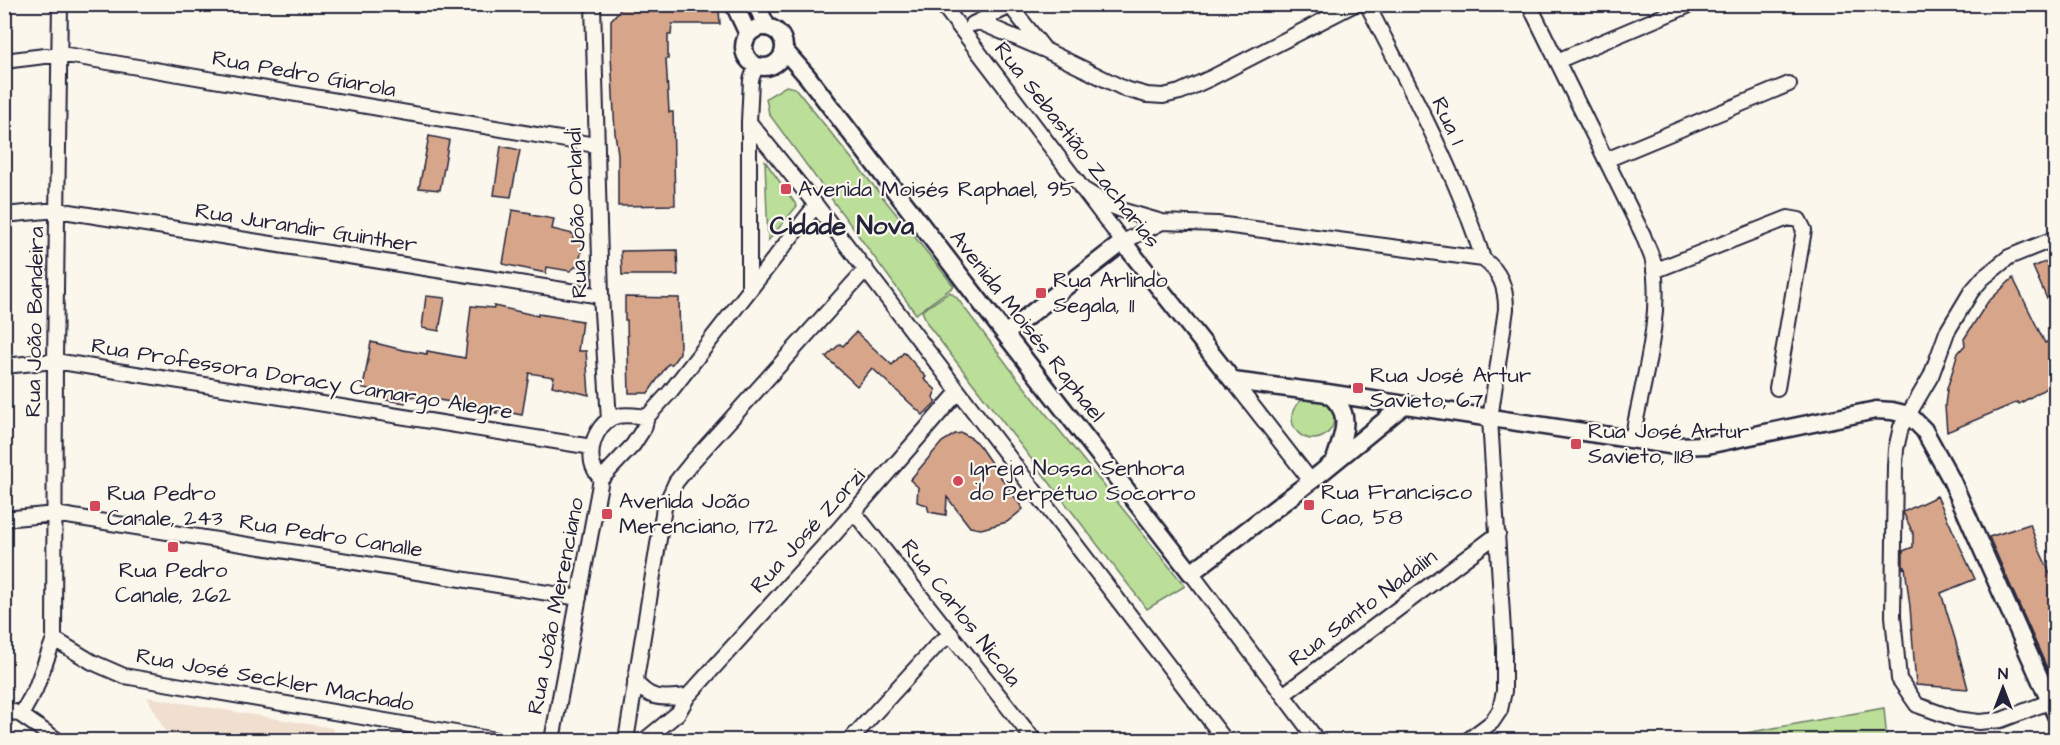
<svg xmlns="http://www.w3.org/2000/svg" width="2060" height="745" viewBox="0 0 2060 745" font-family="'Architects Daughter',sans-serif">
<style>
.built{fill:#f0dfcf}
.green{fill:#bbde98;stroke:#6e806a;stroke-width:1.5}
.building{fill:#d7a68a;stroke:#22223b;stroke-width:1.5}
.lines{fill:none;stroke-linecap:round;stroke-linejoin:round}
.minor-casing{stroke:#22223b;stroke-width:18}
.tertiary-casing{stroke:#22223b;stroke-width:21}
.minor{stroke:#fbf7ec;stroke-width:14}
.tertiary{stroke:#fbf7ec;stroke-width:16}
.poi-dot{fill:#d1495b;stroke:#fbf7ec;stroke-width:2}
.labels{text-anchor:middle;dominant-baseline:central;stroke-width:4.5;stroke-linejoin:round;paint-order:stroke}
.street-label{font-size:22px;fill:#22223b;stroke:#fbf7ec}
.poi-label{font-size:22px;fill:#22223b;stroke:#fbf7ec;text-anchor:start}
.quarter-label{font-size:26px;font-weight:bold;fill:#22223b;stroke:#fbf7ec}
</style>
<rect width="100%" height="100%" fill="#fbf7ec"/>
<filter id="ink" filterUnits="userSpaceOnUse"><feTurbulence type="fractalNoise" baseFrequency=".0167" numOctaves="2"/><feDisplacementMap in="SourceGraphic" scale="12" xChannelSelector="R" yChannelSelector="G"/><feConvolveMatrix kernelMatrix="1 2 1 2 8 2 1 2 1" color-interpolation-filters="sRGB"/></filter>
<g filter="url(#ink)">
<path class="built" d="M147,697l185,31 4,12h-166z"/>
<path class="green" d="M786,86l9,2 159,198 -38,28 -147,-200 -3,-16z
M765,161l32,45 -29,35z
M950,292l7,6 61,81 167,207 -38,23 -219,-284 -6,-14z
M1292 418a21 21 0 1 1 42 0a21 21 0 1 1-42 0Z
M1884,708l3,32h-179z"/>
<path class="building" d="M625,4h90l4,6 1,14h-48l-1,11h-3v24h-2l3,53h4l2,93 -57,1v-52l-3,-21 -4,-78v-35z
M429,136l20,4 -9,50 -21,-2z
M501,146l19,4 -9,47 -17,-2z
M512,210l19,3v2l23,4 -2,10 21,5v8h10l-4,22 -9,7 -23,-4 -1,6 -43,-9z
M677,250l1,25h-56l-1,-24z
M2055,258v59l-22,-50z
M2013,278l32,65 10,-5v45l-36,21 -1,-2 -71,30 -2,-26 2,-17 11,-36 7,-8 -1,-6 23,-36z
M426,296l19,2 -6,33 -17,-3z
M625,297l54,1 1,55 -8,11h-4l-20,29h-19l-2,-73h-2z
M471,306l23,2v-2l44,10v-2l44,7 -4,30h8l3,44 -37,-9 2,-9 -25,-4 -7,42 -25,-5v3l-18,-4v-2l-52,-9 -21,-2 -1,7 -19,-3 1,-8 -24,-4 8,-46 32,8 24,4v-3l38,7z
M856,332l36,33 12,-13 22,25 -2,2 12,11 -3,7 3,5 -13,13 -51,-47 -15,18 -31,-29 14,-13 3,2z
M962,433l11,6 7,8 43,62 -16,13 -26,7 -11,-2 -23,-30 -1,18 -17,-3 -2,-7 -10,-3 1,-15 -8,-7 32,-38 13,-8z
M1937,496l38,83 -34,14 14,46 13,50 -52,-4 -6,-78 -5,-40 -2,1v-17l10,-4v-14l-10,-21z
M2030,524l8,23 17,37v102l-66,-149z"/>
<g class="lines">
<defs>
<path id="minor" d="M593,4l8,292 8,124
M942,4l181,238 39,-20
M1367,4c42,83 88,166 116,255
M1529,4l114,231c3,9 8,18 10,26 10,57 -11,123 -21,179
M1011,7l34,43
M979,22l66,28 80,39 22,6 16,1 17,-4 31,-14 144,-74
M973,24l42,-20
M4,61l57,-7 534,91
M1557,61l135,-57
M749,122l67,83 409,535
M1606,160l183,-76
M1081,188l26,16 17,7 38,11 55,2 266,35c18,13 23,29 23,50l-16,110 14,228v44l-4,19 -8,12 -24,18
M4,215l53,-5 544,86
M1654,271l134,-53 11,2 5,10 -27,158
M749,289v-167l2,-42 5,-14
M4,366l51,-5 537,86
M1233,381l78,100
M601,479c-4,-5 -8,-11 -9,-17 -3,-18 7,-42 26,-46 9,-2 20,0 29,1
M854,512l180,228
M4,519l51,-5 524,84
M1191,573l126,167
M54,639l38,23 32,14 372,64
M635,681c16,21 29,17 53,15
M1283,695l215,-161
M2049,702l-48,18 -22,2 -23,-3 -39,-14 -18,-26 -6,-63 2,-150 1,-17 5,-22 30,-51 16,-44 24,-40 12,-14 26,-21 47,-19
M4,708l17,7 36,25
M21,715l14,-25 19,-51 1,-278 5,-357
M552,740l49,-261 32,-34 11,-17 3,-11 23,-25 146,-187
M626,740l38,-232 12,-26 17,-21 173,-192
M645,740l33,-27 10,-17 144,-159 126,-145
M850,740l87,-95 14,-11"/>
<path id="tertiary" d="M734,4l14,30
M756,4l11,23
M744 47a20 20 0 1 1 40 0a20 20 0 1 1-40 0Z
M784,50l23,26 198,258 186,239 120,-92 93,-76
M1005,334l118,-92 110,139 94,12 349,53 31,-1 169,-35 16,1 17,4 15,15 27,49 105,236
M1327,393c27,20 17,39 8,67"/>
</defs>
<use href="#minor" class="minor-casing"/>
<use href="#tertiary" class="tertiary-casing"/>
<use href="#minor" class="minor"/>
<use href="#tertiary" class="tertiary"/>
</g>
</g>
<g class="poi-dot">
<rect x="780" y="183" width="12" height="12" rx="3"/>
<rect x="1035" y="287" width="12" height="12" rx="3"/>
<rect x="1352" y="382" width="12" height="12" rx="3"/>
<rect x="1570" y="438" width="12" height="12" rx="3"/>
<circle cx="958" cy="481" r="6"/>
<rect x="1303" y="499" width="12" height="12" rx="3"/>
<rect x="89" y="500" width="12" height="12" rx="3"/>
<rect x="601" y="508" width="12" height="12" rx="3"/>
<rect x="167" y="541" width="12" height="12" rx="3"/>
</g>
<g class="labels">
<g class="street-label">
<text transform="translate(304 74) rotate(10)">Rua Pedro Giarola</text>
<text transform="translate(1448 121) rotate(65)">Rua 1</text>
<text transform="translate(1077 145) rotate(52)">Rua Sebastião Zacharias</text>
<text transform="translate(577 213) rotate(-92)">Rua João Orlandi</text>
<text transform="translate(306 228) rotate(9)">Rua Jurandir Guinther</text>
<text transform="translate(35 322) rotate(-89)">Rua João Bandeira</text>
<text transform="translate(1027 326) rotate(52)">Avenida Moisés Raphael</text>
<text transform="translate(302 379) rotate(9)">Rua Professora Doracy Camargo Alegre</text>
<text transform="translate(808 531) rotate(-48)">Rua José Zorzi</text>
<text transform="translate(331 536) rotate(9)">Rua Pedro Canalle</text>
<text transform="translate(556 606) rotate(-79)">Rua João Merenciano</text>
<text transform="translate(1363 608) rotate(-37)">Rua Santo Nadalin</text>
<text transform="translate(961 613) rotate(52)">Rua Carlos Nicola</text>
<text transform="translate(275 680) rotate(10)">Rua José Seckler Machado</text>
</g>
<g class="poi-label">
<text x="798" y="189">Avenida Moisés Raphael, 95</text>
<text x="1053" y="280">Rua Arlindo<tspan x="1053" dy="25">Segala, 11</tspan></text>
<text x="1370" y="375">Rua José Artur<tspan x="1370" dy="25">Savieto, 67</tspan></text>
<text x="1588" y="431">Rua José Artur<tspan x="1588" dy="25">Savieto, 118</tspan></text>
<text x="970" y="468">Igreja Nossa Senhora<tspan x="970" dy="25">do Perpétuo Socorro</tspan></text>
<text x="1321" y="492">Rua Francisco<tspan x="1321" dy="25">Cao, 58</tspan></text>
<text x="107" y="493">Rua Pedro<tspan x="107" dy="25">Canale, 243</tspan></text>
<text x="619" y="501">Avenida João<tspan x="619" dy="25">Merenciano, 172</tspan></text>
<text x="173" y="570" text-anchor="middle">Rua Pedro<tspan x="173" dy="25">Canale, 262</tspan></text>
</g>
<g class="quarter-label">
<text x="842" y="226">Cidade Nova</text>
</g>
</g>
<rect width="2060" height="745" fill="none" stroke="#fbf7ec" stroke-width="24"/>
<rect x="12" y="12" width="2036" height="721" fill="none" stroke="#22223b" stroke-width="2" filter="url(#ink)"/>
<g transform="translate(2003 688)" stroke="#fbf7ec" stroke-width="4.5" paint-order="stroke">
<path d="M0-4.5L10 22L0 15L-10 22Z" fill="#22223b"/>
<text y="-9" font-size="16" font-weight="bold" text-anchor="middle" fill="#22223b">N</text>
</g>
</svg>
